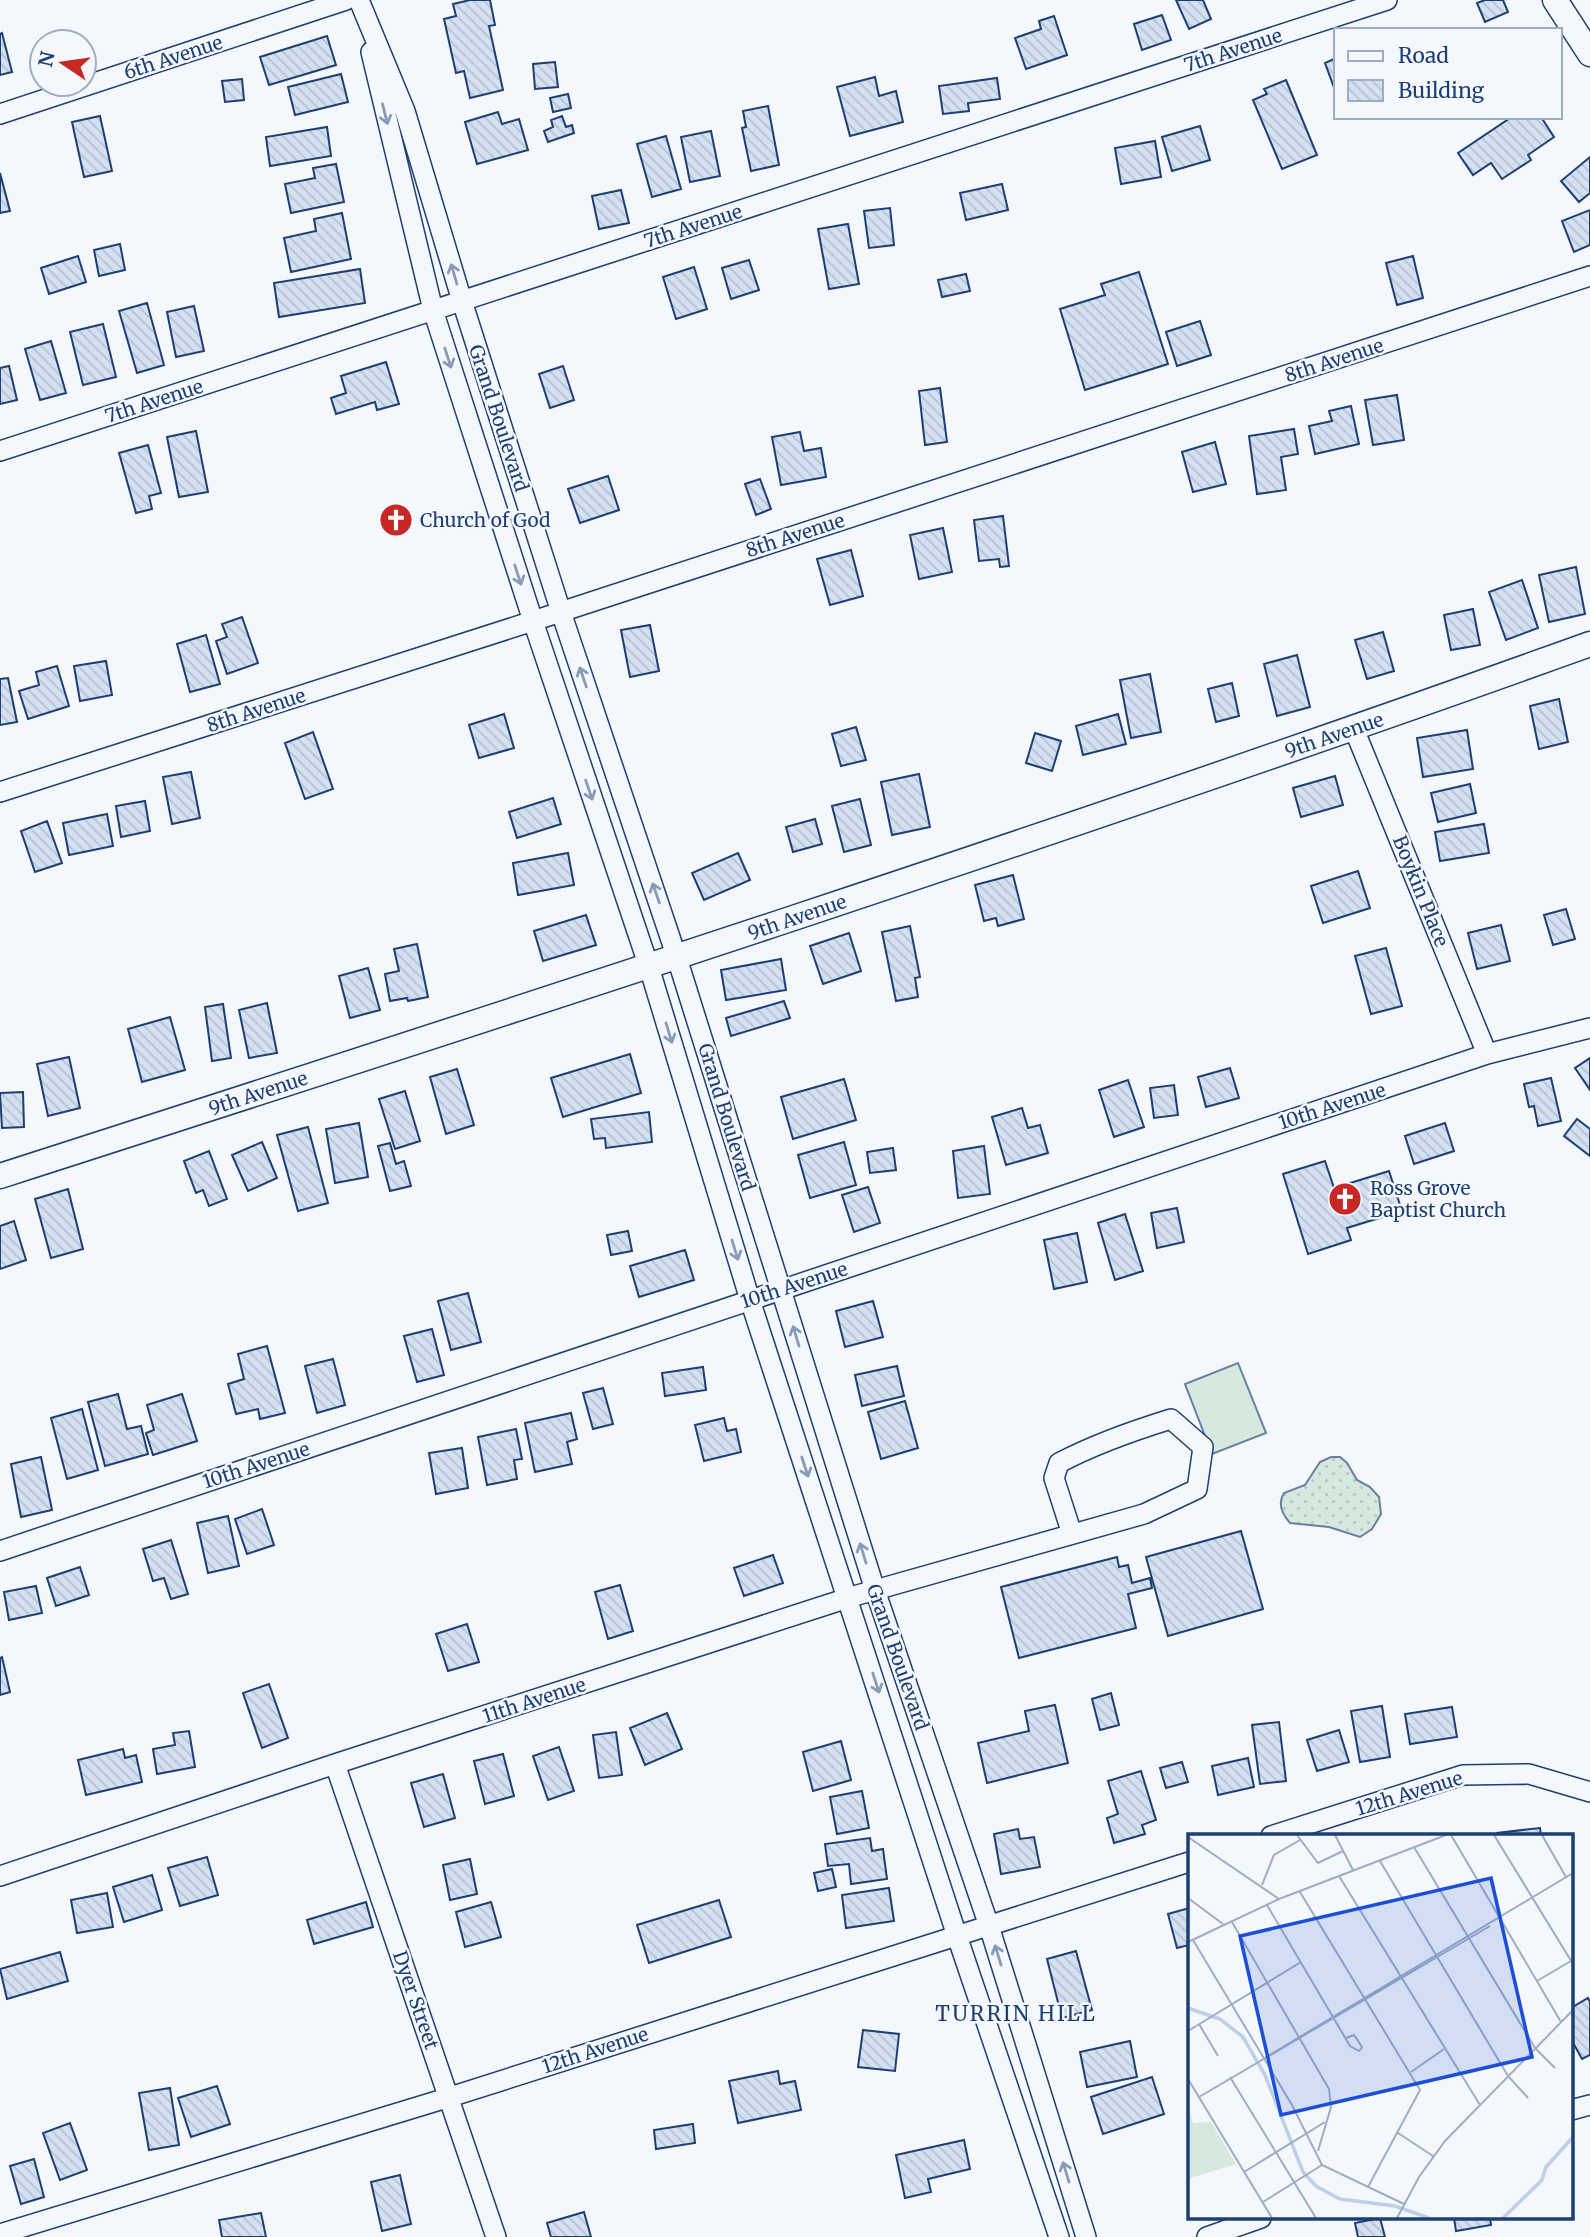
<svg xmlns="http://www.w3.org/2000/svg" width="1590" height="2237" viewBox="0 0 1590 2237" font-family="Merriweather,serif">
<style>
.grass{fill:#d7e8df;stroke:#687fa3;stroke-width:2}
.park{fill:url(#park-dots);stroke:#687fa3;stroke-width:2}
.building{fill:url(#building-back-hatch);stroke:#1d3f73;stroke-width:2}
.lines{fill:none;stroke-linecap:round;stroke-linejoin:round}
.minor-casing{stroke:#1d3f73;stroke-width:22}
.tertiary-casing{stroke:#1d3f73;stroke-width:27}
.minor{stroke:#f4f7fb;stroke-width:19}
.tertiary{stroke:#f4f7fb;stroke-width:24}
.oneway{stroke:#889bb7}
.labels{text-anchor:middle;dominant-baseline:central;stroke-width:5;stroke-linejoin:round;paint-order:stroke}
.street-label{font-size:19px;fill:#1d3f73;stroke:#f4f7fb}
.poi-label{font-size:19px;fill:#1d3f73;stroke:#f4f7fb;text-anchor:start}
.neighbourhood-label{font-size:21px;letter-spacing:2px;fill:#1d3f73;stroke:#f4f7fb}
.inset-river{fill:none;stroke:#bed0e5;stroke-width:3.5}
.inset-road{fill:none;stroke:#9eadc5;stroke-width:2}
.view{fill:#1d4ed8;fill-opacity:0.15;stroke:#1d4ed8;stroke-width:3.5}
.inset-edge{fill:none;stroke:#1d3f73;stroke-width:3.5}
</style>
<defs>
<pattern id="park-dots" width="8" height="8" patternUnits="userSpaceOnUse" patternTransform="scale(1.75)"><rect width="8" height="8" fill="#d7e8df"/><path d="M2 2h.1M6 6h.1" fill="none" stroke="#b8c8c3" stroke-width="1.8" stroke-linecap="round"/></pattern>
<pattern id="building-back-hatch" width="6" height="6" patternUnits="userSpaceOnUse" patternTransform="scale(1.75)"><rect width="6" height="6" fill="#d5e0f0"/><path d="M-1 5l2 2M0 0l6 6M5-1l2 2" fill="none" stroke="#b6c1d1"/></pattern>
</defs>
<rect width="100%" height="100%" fill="#f4f7fb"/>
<path class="grass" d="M1238,1363l28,70 -54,21 -27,-70z"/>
<path class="park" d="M1331,1457h9l7,6 10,17 13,7 9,10 2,17 -9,15 -12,8 -31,-10 -39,-4c-8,-9 -13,-19 -6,-30l21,-8 15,-23z"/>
<path class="building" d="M470,0h20l5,25 -6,1 14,64 -33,8 -6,-27 -8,2 -12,-54 12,-3 -3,-12z
M1176,0h27l8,19 -22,10z
M1485,0h18l5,12 -23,10 -8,-19z
M1162,15l9,25 -29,10 -8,-26z
M1054,16l13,39 -41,14 -11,-31 26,-9 -2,-8z
M2,33l10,39 -12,3v-41z
M327,36l9,29 -67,20 -9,-28z
M1336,58v35l-11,-30z
M555,62l3,25 -23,2 -2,-25z
M341,74l7,28 -53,13 -7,-28z
M875,77l4,19 17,-5 7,31 -53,14 -13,-49z
M997,78l3,21 -32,4 1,8 -26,3 -4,-28z
M242,79l2,21 -19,2 -3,-21z
M1286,80l31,75 -35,14 -29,-69 14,-6 -3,-5z
M568,94l3,14 -18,4 -3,-14z
M768,106l11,59 -28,6 -9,-43 4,-1 -3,-16z
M498,112l4,12 17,-5 9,31 -51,14 -12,-42z
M100,116l12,55 -28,6 -12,-55z
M562,116l4,11 6,-2 2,8 -26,9 -4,-11 9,-4 -2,-7z
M1504,117h37l13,20 -26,18 3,5 -29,19 -11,-16 -18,12 -15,-22 49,-33z
M1200,126l10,34 -38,11 -10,-34z
M327,127l4,29 -61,10 -4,-29z
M711,131l9,45 -30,6 -9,-45z
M666,136l15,53 -29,8 -15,-53z
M1155,141l6,36 -40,7 -6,-36z
M1590,157v36l-11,9 -18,-21z
M336,164l8,38 -53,11 -6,-29 30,-6 -2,-10z
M0,173l10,38 -10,2z
M1002,184l6,26 -42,10 -6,-27z
M621,190l8,33 -30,6 -7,-33z
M890,208l4,37 -25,3 -5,-37z
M1590,210v35l-16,7 -12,-31z
M342,213l9,46 -60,13 -7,-34 32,-7 -2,-12z
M848,224l11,60 -30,5 -11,-60z
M120,244l5,26 -26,6 -5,-26z
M78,256l8,26 -37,12 -8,-26z
M1413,256l10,42 -26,7 -11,-42z
M749,260l10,30 -28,9 -9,-31z
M694,267l13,42 -31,10 -13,-42z
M360,269l5,34 -86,14 -5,-34z
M1139,272l29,92 -83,26 -25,-81 45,-14 -4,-11z
M966,274l4,17 -28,6 -4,-17z
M147,303l17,62 -27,8 -18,-62z
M194,306l10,45 -28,6 -9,-45z
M1200,321l11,34 -34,11 -11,-34z
M103,324l13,53 -33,8 -13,-53z
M51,341l15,52 -26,7 -15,-51z
M386,362l13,42 -22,6 -2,-8 -39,12 -5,-16 15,-5 -5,-17z
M9,366l8,34 -17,4v-36z
M563,366l11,34 -24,8 -11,-34z
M940,388l7,54 -22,3 -6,-54z
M1397,395l7,45 -31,5 -8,-45z
M1351,406l8,38 -44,10 -6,-28 23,-5 -3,-10z
M1294,429l4,25 -17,3 5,33 -29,4 -8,-58z
M196,431l12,61 -29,5 -12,-60z
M800,432l4,19 17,-3 5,29 -45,8 -9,-48z
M1215,442l11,42 -33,8 -11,-40z
M148,445l13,48 -12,3 3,13 -16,4 -17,-60z
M608,476l11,34 -39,13 -12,-34z
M760,479l11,30 -15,6 -11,-31z
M1003,516l6,50 -9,1 -1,-8 -20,2 -5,-41z
M943,528l9,44 -33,7 -9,-44z
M851,550l12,46 -33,9 -13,-46z
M1576,567l9,47 -36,8 -10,-47z
M1522,580l16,48 -32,12 -17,-48z
M1473,609l7,36 -29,5 -7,-35z
M242,617l16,46 -31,11 -11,-33 11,-4 -5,-13z
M650,625l9,46 -29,6 -9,-47z
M1383,632l11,39 -27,8 -12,-39z
M206,635l14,49 -30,8 -13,-48z
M1297,655l13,52 -33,9 -13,-52z
M106,661l6,34 -32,6 -6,-35z
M57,666l12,40 -41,13 -9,-28 20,-6 -3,-13z
M1150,674l11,58 -30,6 -11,-58z
M8,678l9,44 -17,3v-46z
M1232,683l7,33 -23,6 -8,-33z
M1559,699l9,43 -29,7 -9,-43z
M504,714l10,34 -35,10 -10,-33z
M1118,714l8,30 -43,11 -7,-29z
M856,727l10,33 -25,6 -9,-32z
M1467,730l6,39 -50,8 -6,-39z
M313,732l20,57 -28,10 -20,-56z
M1035,733l26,8 -9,30 -26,-8z
M191,772l9,46 -28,6 -9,-47z
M919,774l11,53 -38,8 -11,-53z
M1335,776l8,29 -42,12 -8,-29z
M1470,784l6,29 -38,9 -7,-29z
M553,798l8,26 -44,14 -8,-26z
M860,799l11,46 -27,7 -12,-46z
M145,801l5,30 -29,6 -5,-31z
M107,814l6,32 -44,9 -6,-32z
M815,819l7,25 -29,8 -7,-25z
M47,821l15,42 -27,9 -14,-41z
M1484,824l5,29 -49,8 -5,-29z
M568,853l6,32 -56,10 -5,-32z
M738,853l12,27 -46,20 -12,-27z
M1358,871l12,37 -47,15 -12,-37z
M1013,875l11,44 -26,7 -2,-8 -12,3 -9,-36z
M1566,909l9,30 -22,6 -9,-30z
M586,915l10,30 -53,16 -9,-30z
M1501,925l9,36 -33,8 -9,-36z
M910,926l10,51 -5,1 3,19 -22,4 -14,-69z
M849,933l12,38 -38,13 -13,-38z
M417,944l11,53 -20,4 -1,-3 -17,3 -5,-27 14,-3 -5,-22z
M1386,948l16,58 -31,8 -16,-58z
M781,959l5,31 -60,10 -5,-30z
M368,968l12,42 -30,8 -11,-42z
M784,1001l6,17 -59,18 -5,-18z
M267,1003l10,50 -28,5 -10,-48z
M223,1004l8,54 -19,3 -7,-54z
M170,1017l15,53 -43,12 -14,-53z
M630,1054l11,39 -78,24 -12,-39z
M69,1057l11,51 -32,8 -11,-52z
M1590,1058v32l-15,-22z
M1230,1068l9,30 -33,9 -8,-30z
M457,1069l17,56 -28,9 -16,-57z
M1551,1078l10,43 -23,5 -4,-20 -5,1 -5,-23z
M844,1079l12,41 -63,19 -12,-42z
M1128,1080l16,47 -30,10 -15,-47z
M1174,1085l4,30 -24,3 -4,-30z
M405,1091l15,50 -25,8 -16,-50z
M23,1092l1,35 -22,1 -2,-35z
M1022,1108l6,20 12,-3 8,28 -42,12 -14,-48z
M649,1112l3,30 -46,6 -1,-10 -11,1 -3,-20z
M1577,1119l13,10v27l-26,-20z
M359,1123l9,54 -33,6 -9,-54z
M1445,1123l9,28 -40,13 -9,-28z
M308,1127l20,76 -30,8 -21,-76z
M262,1142l15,36 -29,13 -16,-36z
M844,1142l12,43 -46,13 -12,-43z
M390,1143l6,21 8,-3 7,25 -21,5 -12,-45z
M984,1146l6,48 -32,4 -5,-47z
M893,1148l3,22 -26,3 -3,-21z
M209,1151l18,48 -18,7 -6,-16 -7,3 -12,-32z
M1325,1161l9,27 55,-17 13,40 -55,17 4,12 -43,14 -25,-80z
M868,1187l12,36 -26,9 -12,-37z
M68,1189l15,60 -32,9 -16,-59z
M1177,1208l7,34 -27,6 -6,-35z
M1125,1214l18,57 -28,9 -17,-57z
M14,1221l12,39 -26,9v-43z
M628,1231l4,20 -21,4 -4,-20z
M1077,1233l10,49 -33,7 -10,-49z
M685,1250l9,30 -55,17 -9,-31z
M468,1293l13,49 -30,8 -13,-49z
M873,1301l10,36 -38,10 -9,-36z
M432,1329l12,46 -27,7 -13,-46z
M267,1346l18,67 -25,6 -2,-10 -22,5 -8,-30 16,-5 -6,-25z
M333,1359l12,46 -28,8 -12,-47z
M897,1366l7,30 -42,10 -7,-31z
M703,1367l3,23 -41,6 -3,-23z
M603,1388l10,36 -20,5 -10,-36z
M118,1394l9,35 14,-3 7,28 -43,12 -17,-64z
M182,1394l15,47 -44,14 -7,-22 8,-3 -7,-25z
M905,1401l13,47 -37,11 -13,-47z
M82,1409l16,61 -31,9 -16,-61z
M571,1413l6,26 -10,3 5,22 -37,8 -10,-49z
M724,1418l3,13 9,-2 5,23 -37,9 -9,-36z
M516,1429l6,30 -8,1 3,19 -30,6 -9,-48z
M462,1448l6,40 -32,6 -7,-41z
M41,1457l11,53 -31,7 -10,-53z
M262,1509l12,36 -27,9 -12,-35z
M228,1516l11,50 -31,7 -11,-50z
M1241,1531l22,78 -95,27 -22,-79z
M171,1540l17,54 -17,5 -7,-21 -11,3 -10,-32z
M773,1555l10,28 -39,13 -10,-28z
M1117,1557l2,10 9,-2 4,18 18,-5 2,10 -24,6 8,34 -117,30 -18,-71z
M80,1567l9,28 -33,11 -9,-28z
M620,1585l13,46 -25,8 -13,-47z
M36,1586l6,27 -33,7 -5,-28z
M467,1624l12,38 -31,9 -12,-37z
M2,1657l8,35 -10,3v-37z
M269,1684l19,54 -26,10 -19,-55z
M1111,1693l8,32 -19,5 -8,-31z
M1055,1705l13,58 -81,20 -9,-40 51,-12 -4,-20z
M1382,1706l8,51 -30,5 -9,-51z
M1452,1707l5,30 -47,7 -5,-30z
M667,1713l15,36 -37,16 -15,-37z
M1279,1722l7,59 -26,3 -8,-59z
M1339,1730l10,32 -32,9 -10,-31z
M189,1731l6,36 -38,7 -4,-25 22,-4 -2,-12z
M616,1732l6,43 -23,3 -6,-43z
M841,1741l10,39 -38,11 -10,-39z
M559,1747l15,44 -26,9 -15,-44z
M123,1749l2,9 11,-3 6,27 -56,13 -8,-35z
M503,1754l11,42 -29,8 -11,-43z
M1248,1758l6,29 -36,8 -6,-29z
M1182,1762l6,20 -22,6 -6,-20z
M1141,1771l15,49 -14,5 3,9 -31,9 -7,-25 11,-4 -10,-33z
M443,1774l12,44 -31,9 -13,-44z
M862,1791l7,37 -32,6 -7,-37z
M1540,1828l1,8h-44v-3z
M1018,1829l2,10 14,-2 6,30 -39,7 -7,-40z
M870,1838l2,13 11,-2 4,30 -36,5 -2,-20 -21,2 -3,-22z
M207,1857l11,38 -38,11 -12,-38z
M470,1859l7,35 -27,6 -7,-35z
M832,1869l4,18 -18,4 -4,-18z
M152,1875l10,35 -38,12 -11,-35z
M889,1888l5,33 -48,7 -4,-33z
M107,1893l6,34 -36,6 -6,-33z
M719,1900l12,37 -82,26 -12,-38z
M366,1902l7,25 -59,17 -7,-24z
M491,1902l10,35 -36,10 -9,-35z
M1189,1908v37l-12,3 -9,-34z
M1076,1951l16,59 -30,8 -15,-59z
M60,1952l8,29 -61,18 -7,-30z
M1588,1998l2,4v53l-8,4 -11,-20v-31z
M863,2030l36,4 -4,37 -37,-4z
M1130,2041l7,36 -50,10 -7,-35z
M778,2071l2,13 15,-3 6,29 -63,13 -9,-42z
M1152,2077l12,37 -61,20 -12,-37z
M217,2086l13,38 -39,13 -13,-39z
M170,2088l9,57 -30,5 -10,-57z
M70,2123l17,47 -27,10 -17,-47z
M693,2124l2,19 -39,6 -2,-19z
M964,2140l6,29 -42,10 3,13 -26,6 -9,-43z
M34,2159l10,38 -23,7 -11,-38z
M400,2175l11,49 -29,7 -11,-49z
M584,2212l7,25h-40l-4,-14z
M261,2213l5,24h-44l-3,-17z
M1380,2218l5,19h-27l-3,-14z
M1454,2218h36l1,7 -35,6z"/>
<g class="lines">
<defs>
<path id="minor" d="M359,0l46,111 57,190 99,311 116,346 198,632 114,336 97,311
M371,52l62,258 100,311 116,346 101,333 207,636 102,301
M0,114l346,-114
M0,451l1387,-451
M1354,729l133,325
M0,792l533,-171 1057,-345
M0,1551l1487,-497 103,-26
M335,1764l161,473
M1271,1836l192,-61 66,-1 61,18
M0,1876l335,-112 519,-168 290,-82 53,-25 6,-42 -32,-28c-39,12 -76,25 -112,44l-5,15 18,56
M1571,2110l19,-5
M0,2234l450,-137 739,-235
M1207,2237l54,-19"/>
<path id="tertiary" d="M1555,0l35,54
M0,1176c532,-171 1064,-343 1590,-532"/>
</defs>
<use href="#minor" class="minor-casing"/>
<use href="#tertiary" class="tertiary-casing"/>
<use href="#minor" class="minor"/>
<use href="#tertiary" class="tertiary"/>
</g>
<defs><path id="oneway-shaft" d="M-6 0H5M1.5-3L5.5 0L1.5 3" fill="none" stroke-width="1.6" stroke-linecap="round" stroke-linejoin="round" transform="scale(1.75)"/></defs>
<g class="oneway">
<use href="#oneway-shaft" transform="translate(385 114) rotate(76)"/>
<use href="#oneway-shaft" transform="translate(454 274) rotate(-106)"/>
<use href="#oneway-shaft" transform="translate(448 358) rotate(72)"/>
<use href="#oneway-shaft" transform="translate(518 575) rotate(72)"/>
<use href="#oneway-shaft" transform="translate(583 677) rotate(-109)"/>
<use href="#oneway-shaft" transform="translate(589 790) rotate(71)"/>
<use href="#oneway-shaft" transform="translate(656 893) rotate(-109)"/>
<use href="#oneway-shaft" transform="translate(669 1033) rotate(73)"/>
<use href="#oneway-shaft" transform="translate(735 1250) rotate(73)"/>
<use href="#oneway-shaft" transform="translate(796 1336) rotate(-107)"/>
<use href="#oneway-shaft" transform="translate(805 1467) rotate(72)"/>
<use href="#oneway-shaft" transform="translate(863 1553) rotate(-107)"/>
<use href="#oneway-shaft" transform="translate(876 1683) rotate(72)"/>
<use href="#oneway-shaft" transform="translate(998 1955) rotate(-107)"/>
<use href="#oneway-shaft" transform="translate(1066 2172) rotate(-107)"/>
</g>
<defs>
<symbol id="church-disc" viewBox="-11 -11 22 22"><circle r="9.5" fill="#c62828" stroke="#f4f7fb"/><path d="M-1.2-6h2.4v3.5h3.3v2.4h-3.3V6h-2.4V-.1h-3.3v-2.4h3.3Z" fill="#fff"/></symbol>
</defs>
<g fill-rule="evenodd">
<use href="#church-disc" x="377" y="501" width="38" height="38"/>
<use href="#church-disc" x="1326" y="1180" width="38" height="38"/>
</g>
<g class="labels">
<g class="street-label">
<text transform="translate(1233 50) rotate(-18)">7th Avenue</text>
<text transform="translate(173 57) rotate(-18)">6th Avenue</text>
<text transform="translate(693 226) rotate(-18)">7th Avenue</text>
<text transform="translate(1334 360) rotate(-18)">8th Avenue</text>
<text transform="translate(154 401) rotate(-18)">7th Avenue</text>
<text transform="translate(499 418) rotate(72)">Grand Boulevard</text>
<text transform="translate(795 535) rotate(-18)">8th Avenue</text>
<text transform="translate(256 710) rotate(-18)">8th Avenue</text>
<text transform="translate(1334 735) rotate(-19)">9th Avenue</text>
<text transform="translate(1421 891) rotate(68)">Boykin Place</text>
<text transform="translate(797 917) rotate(-19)">9th Avenue</text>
<text transform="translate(258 1093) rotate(-18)">9th Avenue</text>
<text transform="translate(1332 1106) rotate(-18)">10th Avenue</text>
<text transform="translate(727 1117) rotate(73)">Grand Boulevard</text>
<text transform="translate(794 1285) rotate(-18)">10th Avenue</text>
<text transform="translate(256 1465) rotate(-18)">10th Avenue</text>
<text transform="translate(898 1657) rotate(71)">Grand Boulevard</text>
<text transform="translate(534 1700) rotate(-18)">11th Avenue</text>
<text transform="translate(1409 1793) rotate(-17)">12th Avenue</text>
<text transform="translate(416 2000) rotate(71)">Dyer Street</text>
<text transform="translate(595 2050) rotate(-18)">12th Avenue</text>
</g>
<g class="poi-label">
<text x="420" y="520">Church of God</text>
<text x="1370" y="1188">Ross Grove<tspan x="1370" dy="22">Baptist Church</tspan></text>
</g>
<g class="neighbourhood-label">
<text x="1016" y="2013">TURRIN HILL</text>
</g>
</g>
<g transform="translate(1188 1834)">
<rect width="385" height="385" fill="#f4f7fb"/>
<path d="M0,269l5,20 18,-1 25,42 -48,15z" fill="#d7e8df"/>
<path class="inset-river" d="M0,174l32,11 23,18 22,38 38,97 13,14 24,13 55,7 34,12M315,384l39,-38 4,-13 27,-30"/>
<path class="inset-road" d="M109,1l21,28 25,-12M147,1l18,35M263,1l110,187M306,1l79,129M354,1l24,42M0,3l91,62M226,13l121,201 20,20M192,27l128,215 20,22M151,42l141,229M74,51l12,-30 26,-15M112,58l120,198 -52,97M0,64l35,26M79,71l83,141 9,5 3,-4 -8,-12 -8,3M44,88l97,167 2,18 -13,44M5,106l99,165 30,60 82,39M0,108l91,-43 167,-64M349,147l34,-20M11,190l19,32M0,197l113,-69M75,225l310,-186M223,238l33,-23M42,243l86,141M0,245l84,139M11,263l291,-171M210,299l35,23M56,338l81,-50M75,368l59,-37M209,384l22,-41 26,-36 128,-131"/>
<path class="view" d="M303,44l41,179 -251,58 -41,-179z"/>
<rect width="385" height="385" class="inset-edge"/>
</g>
<rect x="1334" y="28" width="228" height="91" fill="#f4f7fb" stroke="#9eadc5" stroke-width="2"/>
<rect x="1348" y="51" width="35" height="10" fill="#f4f7fb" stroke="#9eadc5" stroke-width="2"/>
<text x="1398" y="63" font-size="21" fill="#1d3f73">Road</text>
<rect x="1348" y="80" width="35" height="21" fill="url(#building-back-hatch)" stroke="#9eadc5" stroke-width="2"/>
<text x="1398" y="98" font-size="21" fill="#1d3f73">Building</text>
<g transform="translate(63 63) rotate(283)"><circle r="33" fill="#f4f7fb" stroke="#9eadc5" stroke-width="2"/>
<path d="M0-5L12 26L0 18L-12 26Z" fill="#c62828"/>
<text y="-10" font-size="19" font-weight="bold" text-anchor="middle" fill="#1d3f73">N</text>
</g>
</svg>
